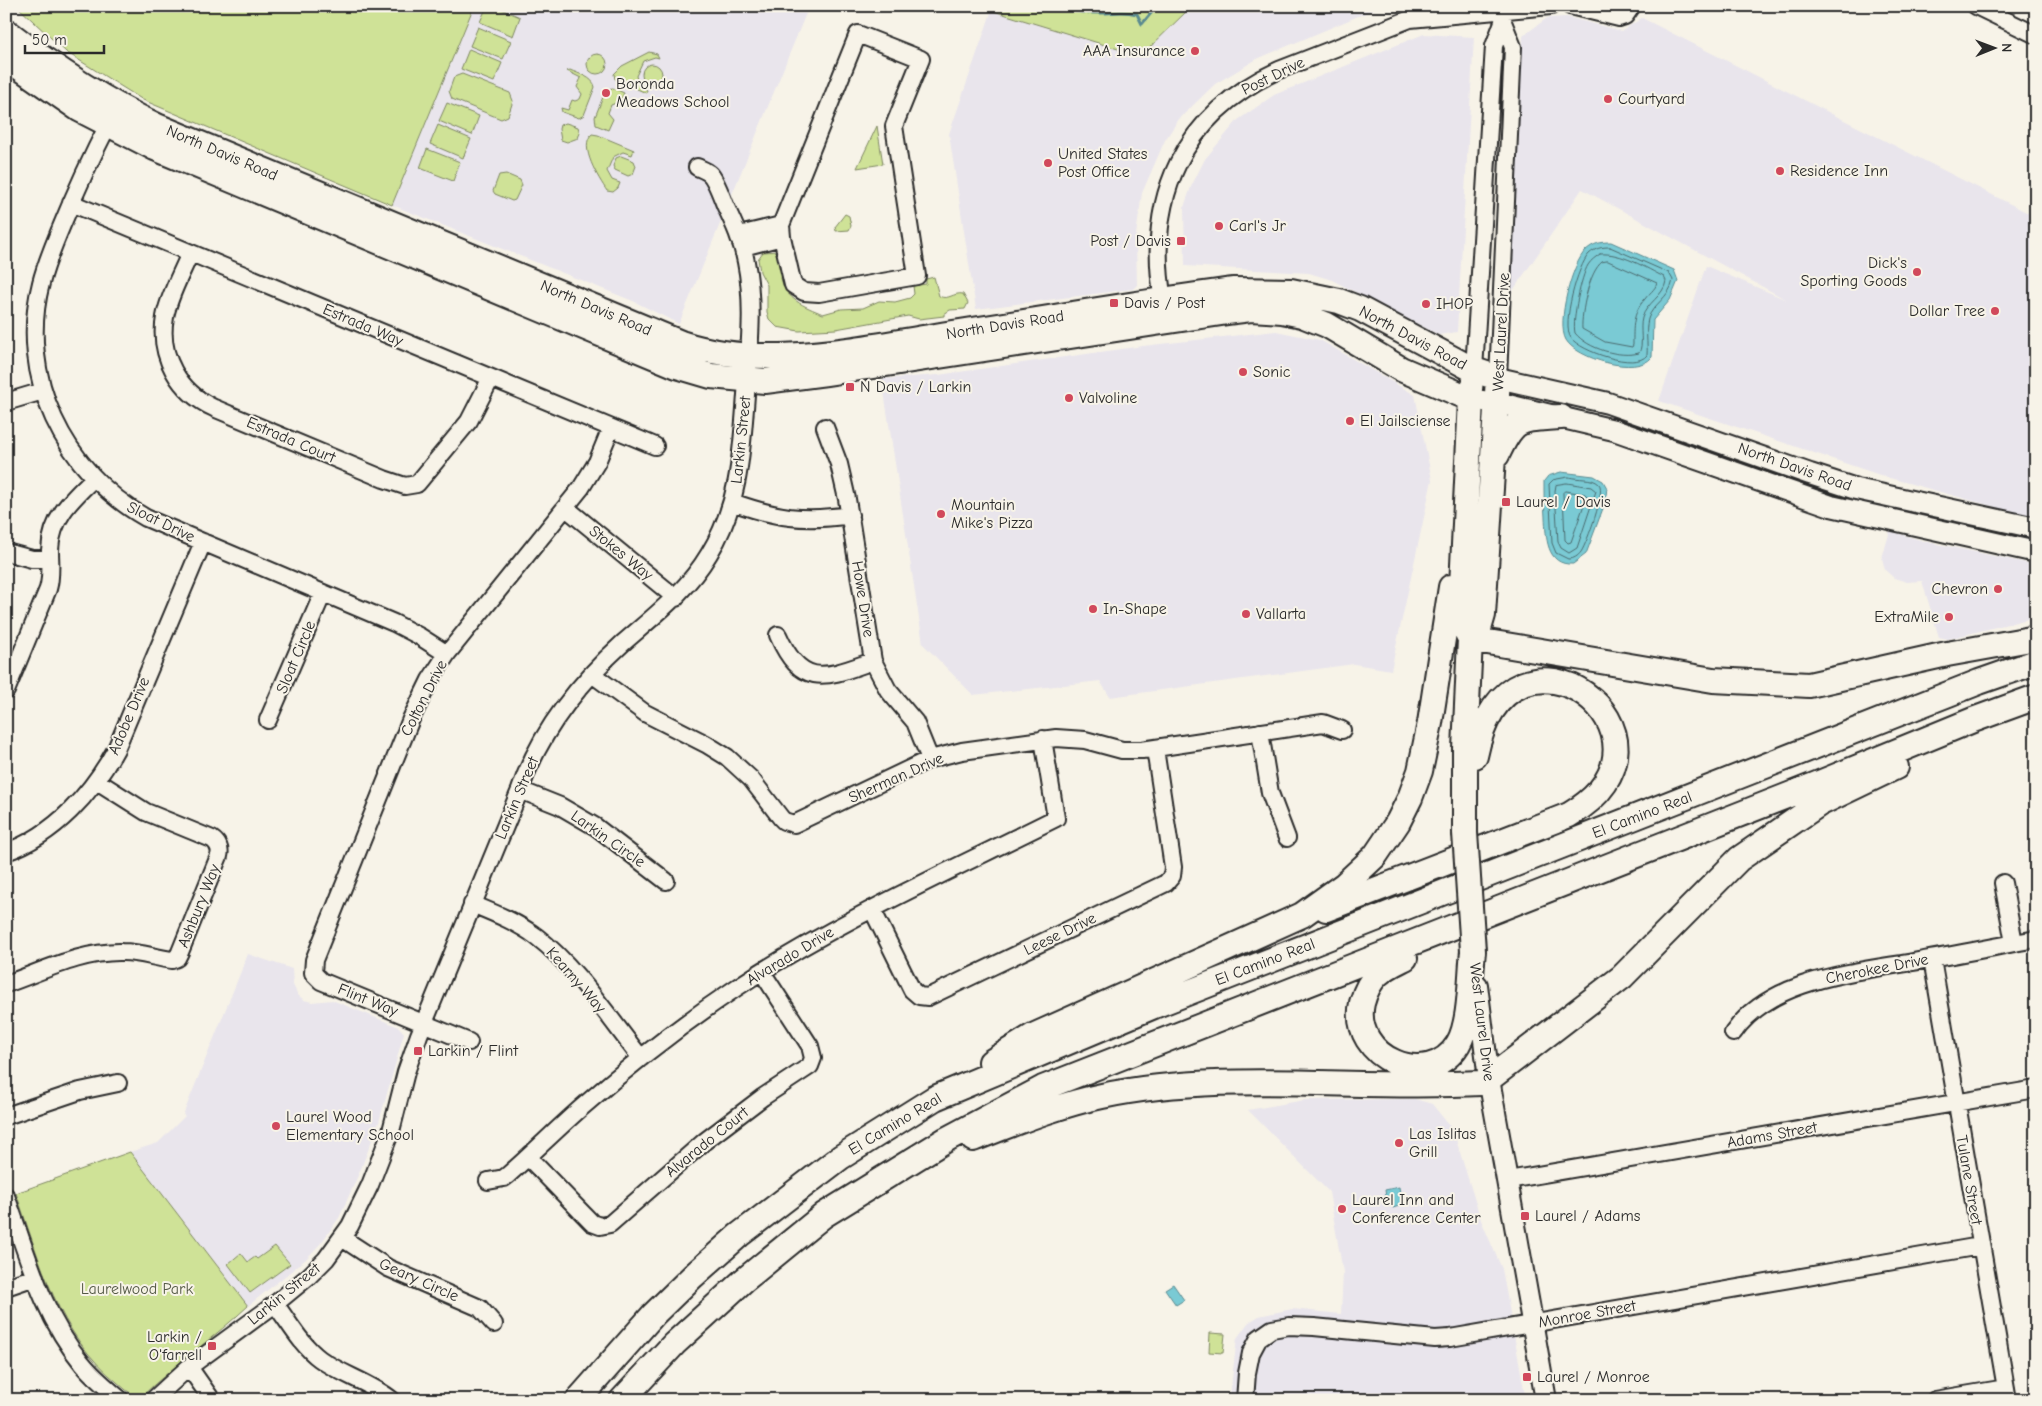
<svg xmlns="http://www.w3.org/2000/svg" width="2042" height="1406" viewBox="0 0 2042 1406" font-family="'Comic Neue',sans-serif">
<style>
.built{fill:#e9e5ec}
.green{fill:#cfe297;stroke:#7d8661}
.water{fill:#7acad4;stroke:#5a8a90}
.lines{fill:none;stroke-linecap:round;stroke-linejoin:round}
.shore{stroke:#4b6b6f;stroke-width:1}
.stream{stroke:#5a8a90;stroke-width:3}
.minor-casing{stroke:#2b2b2b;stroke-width:20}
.major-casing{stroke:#2b2b2b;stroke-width:24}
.highway-casing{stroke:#2b2b2b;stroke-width:28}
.minor{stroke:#f7f3e8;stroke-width:16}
.major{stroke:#f7f3e8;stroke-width:20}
.highway{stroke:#f7f3e8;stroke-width:24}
.highway-bridge-casing{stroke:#2b2b2b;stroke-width:28;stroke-linecap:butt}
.highway-bridge{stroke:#f7f3e8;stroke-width:24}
.poi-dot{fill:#d1495b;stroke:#f7f3e8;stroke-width:2}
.labels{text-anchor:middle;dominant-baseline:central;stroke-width:4;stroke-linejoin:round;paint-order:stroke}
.poi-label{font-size:16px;fill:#2b2b2b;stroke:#f7f3e8;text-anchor:start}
.street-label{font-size:16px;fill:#2b2b2b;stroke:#f7f3e8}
.park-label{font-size:16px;fill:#545946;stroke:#f7f3e8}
</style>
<rect width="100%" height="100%" fill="#f7f3e8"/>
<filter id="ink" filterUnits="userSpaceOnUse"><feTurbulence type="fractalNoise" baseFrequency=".02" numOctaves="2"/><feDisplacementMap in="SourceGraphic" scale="10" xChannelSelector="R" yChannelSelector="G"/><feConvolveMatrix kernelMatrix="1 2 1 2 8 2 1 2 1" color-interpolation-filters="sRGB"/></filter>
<g filter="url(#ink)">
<path class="built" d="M474,6h335l-130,318 -46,-23 -241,-96z
M1192,6h190l-125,53 -42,25 -36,35 -14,21 -23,53 -6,42 1,50 -4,4 -157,20 -27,-175 43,-124 149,46z
M1567,17l55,14 20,-13 394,199v295l-8,4 -142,-39 -227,-76 47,-135 81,34 -205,-111 -72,106 13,-259 24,-18z
M1424,34l50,3 -17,295 -18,3 -107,-55 -23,-7 -124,-7 -1,-59 7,-20 14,-28 33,-39 36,-25z
M1276,331l44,9 95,55 17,85 -41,190 -37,-6 -244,33 -10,-16 -127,14 -50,-51 -41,-265 56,-4 205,-29z
M1890,531l34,10 112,24v52l-88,22 -9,-2 -17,-56 -15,1 -13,-4 -9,-8 -3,-12z
M248,954l44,15 1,16 5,10 6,5 8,2 20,-2 67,27 5,6 -25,89 -19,49 -21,47 -18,25 -15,16 -58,47 -118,-154 28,-9 27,-27 -2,-1z
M1415,1099l17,5 21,26 28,90 21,49 24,131h-251l-45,-5 7,-57 11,-15 11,-7 33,-7 49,5 2,-42 -14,-80 -81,-82 57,-10z"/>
<path class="green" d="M17,6h457l-82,199 -249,-105 -77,-48z
M487,6h7l26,11 -7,19 -33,-14z
M977,6h215l-51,50z
M478,27l33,14 -8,18 -33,-13z
M469,49l33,14 -8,19 -33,-13z
M649,52l8,2 2,4 -4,-1 -12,4 -7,15 3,9 8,5 -1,3 -31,-14 -1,-5 8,-8z
M587 64a10 10 0 1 1 20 0a10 10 0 1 1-20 0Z
M642 74a10 10 0 1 1 20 0a10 10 0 1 1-20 0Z
M570,70c9,4 23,7 25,17l-11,28 -5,3 -17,-6 -1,-4 7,2 4,-10 3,1 5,-2 2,-5 -5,-7 4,-9 -14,-7z
M462,74l48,19 3,8 -5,15 -7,3 -49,-20 -3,-8 5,-14z
M613,88l11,5 -5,11 -3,-1 -5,2 -3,8 5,6 -5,11 -12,-5 -1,-8 10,-25 2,-3z
M447,103l32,13 -7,19 -33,-14z
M566,123l12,4 2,6 -2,5 -11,4 -6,-2 -2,-11 1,-4z
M438,125l33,14 -8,19 -33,-14z
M877,126l6,38 -26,4z
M592,134l6,1 36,15 -2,5 -9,-3 -10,5 -6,14 5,9 8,3 -2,5 -5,4 -6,-1c-8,-12 -29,-45 -15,-57z
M427,149l33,13 -7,19 -33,-13z
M621,156l13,5 2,5 -3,8 -5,2 -13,-6 -2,-4 3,-8z
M506,174l14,6 2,5 -7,15 -3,1 -17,-7 -2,-3 6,-16z
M845,214l4,2 2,10 -2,4 -13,1 -1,-4z
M779,251l4,22 -2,5c5,22 23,28 42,36l18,-5 22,-1 16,-7 16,1 15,-4 4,-4 -1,-8 13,-2v-5l8,-2 5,19c9,5 15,-4 24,-2l5,9 -3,6 -15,1 -6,4v2l-25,3 -11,-3 -72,13 -37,2 -22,-4 -8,-8 -2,-7v-27l-7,-13 -2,-13 5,-7z
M130,1152l118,154c-33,31 -71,57 -105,89 -10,3 -18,-6 -26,-13 -59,-47 -77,-121 -101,-189z
M275,1246l15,18 -40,29 -22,-29 13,-11 7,9 7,-5 2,2z
M1210,1333l15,1 -2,19 -14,-1z"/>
<path class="water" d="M1611,242l63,28 4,11 -8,19 -17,20 -1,37c-15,20 -76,1 -86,-17 -10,-17 6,-77 20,-90 8,-7 15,-8 25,-8z
M1561,472l33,4 9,5 4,7 -2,15 -19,51 -13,10c-27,2 -27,-28 -28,-47 -1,-12 -1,-24 -1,-36l4,-5z
M1399,1187l3,18 -9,3 -2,-12 -5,1 -1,-7z
M1173,1284l11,16 -8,5 -11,-16z"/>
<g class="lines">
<path class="shore" d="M1610,247l59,26 4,7c-3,18 -21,24 -25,39 -3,12 0,24 -1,36 -11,16 -67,-4 -76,-17 -10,-14 7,-73 18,-84 7,-6 12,-7 21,-7z
M1600,254c21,-2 46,14 64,23l2,4c-2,15 -20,22 -24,37 -3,11 2,26 -3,35 -19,5 -51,-4 -64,-20 -3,-14 6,-56 13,-68 3,-5 8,-8 12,-11z
M1608,261l49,22c-2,7 -8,10 -12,16 -13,14 -12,29 -12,46l-1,2 -27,-5 -23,-13c-1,-16 7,-58 20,-67z
M1569,477c9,3 23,0 30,7 7,7 -12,59 -18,68 -3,4 -7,7 -13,7l-12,-6 -4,-10 -3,-59 4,-4z
M1567,483l24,4 5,4 -19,57 -8,5 -8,-5 -3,-6 -3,-51 1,-6z
M1565,491l20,3 2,2 -16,46 -3,1 -3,-3 -2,-47z"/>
<path class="stream" d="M1058,6c13,5 29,7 43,7 14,0 21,-3 36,1l5,10 15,-18"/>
<defs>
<path id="minor" d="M1570,6l49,12 6,-2 7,-10
M1976,6l60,29
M858,34l63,25 -27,67 23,150 -98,17 -15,-1 -11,-7 -11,-48 -1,-12z
M108,125c-17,33 -32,66 -46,100 -8,19 -16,38 -21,58 -24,93 23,189 105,235l248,105 25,13 28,18
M71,203l584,243
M739,235l42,-10
M743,247l39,-10
M190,253c-8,20 -21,42 -25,64 -7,39 14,75 49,91l170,71 21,7 12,-2 52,-63 22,-43
M1163,300c-18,-103 20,-186 116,-230l131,-51 141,-13
M1474,370l20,-324 9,-24 1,-16
M1498,378l15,-331 -10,-25
M6,402l37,-11
M825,427l14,37 8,35 26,162 15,29 27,32 15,37
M732,502c45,16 71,20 118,13
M566,508l110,90
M6,552l26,7h18
M778,635c24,55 49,42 95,26
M592,674l53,39 61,31 21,13 24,22 30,39 3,3 10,3 136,-65 32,-8 94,-13 29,2 37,10h20l181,-27 19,7
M6,691l42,-102c4,-13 2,-26 2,-39 1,-32 22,-51 44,-72
M268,720l55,-127
M1260,732l10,61 17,45
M520,790l40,16 36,21 70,54
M6,852c49,-17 86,-59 110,-103l87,-207
M2003,883l11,60
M472,904c22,9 45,18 65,33 38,29 73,82 104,121
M872,909l40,81 7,6 9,1 238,-114 6,-7 1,-9 -18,-118
M1932,959l76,441
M6,984c37,-13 77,-33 116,-32 19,0 33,6 50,8l5,-2 3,-6 39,-96c2,-7 -1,-13 -7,-17l-66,-27 -49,-31
M1733,1033c39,-57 129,-61 191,-73 37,-6 74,-14 112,-21
M469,1042l-148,-61 -8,-8 1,-13 97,-241 19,-39 17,-26 134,-166 16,-26 14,-34
M6,1116l74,-25 38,-8
M528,1157l64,66 8,3 10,-2 95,-83 58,-44 47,-31 3,-8 -3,-12 -48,-74
M1508,1180l528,-91
M488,1181l16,-3 4,-3c25,-22 48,-45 73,-67 49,-43 101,-84 155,-120 101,-67 212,-116 320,-170l-13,-79
M6,1196c21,57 36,119 76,167 11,14 25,25 39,37
M342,1238l46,30 92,40 14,16
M6,1287l29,-10
M275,1304c14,18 26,41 45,55 22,16 50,23 72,41
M189,1367l23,33
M153,1400l36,-33 86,-63 34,-28 17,-17 24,-33 20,-41 21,-54 15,-59 13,-37 101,-245c19,-57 59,-107 103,-147 32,-28 64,-52 86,-89 33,-53 33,-112 38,-172 3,-40 7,-81 -1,-120 -4,-21 -12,-38 -21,-57 -3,-7 -9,-25 -15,-31 -3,-3 -9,-5 -13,-7
M1245,1400l2,-27 4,-20 8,-15 13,-9 17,-3 25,1 121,12 15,-1 530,-92
M1935,1400l71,-12"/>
<path id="major" d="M1474,370l-3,29 37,6 106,25 217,76 205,46
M1498,378l110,25 202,71 46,15 180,39
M1477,985l12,94 57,321"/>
<path id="highway" d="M6,31c48,37 96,69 151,95l524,217c80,27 172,6 254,-7 100,-15 199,-33 299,-46l57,1 48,10 21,8 114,61 24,8 -15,237 -4,14 -9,10
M6,58l73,51 76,39 522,218 34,10 54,5 61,-8 402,-61 23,-3 31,2 20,4 25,10 74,44 70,30 -10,208 1,16 8,16 -5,110v84
M1497,455c18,-39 23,-35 64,-38
M1470,639l243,41 96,5 138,-31 89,-16
M1326,909l243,-94c134,-78 -60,-225 -94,-59
M1405,958c-10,5 -19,9 -27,16 -9,8 -13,18 -16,29 -12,55 67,89 96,41 13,-21 12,-68 15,-93
M991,1062l42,-26 269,-121 42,-30 31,-29 23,-34 12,-24 10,-27 10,-48 21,-136
M973,1139c42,-16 85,-34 129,-43 124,-26 253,-6 379,-13l8,-4 133,-102 117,-118 80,-55 77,-37
M578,1400l76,-86 39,-38 46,-41 102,-78 94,-59 219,-92 825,-324 57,-20
M622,1400l52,-56 69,-63 81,-66 123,-76 96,-51 774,-304 156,-64 63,-23"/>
</defs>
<use href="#minor" class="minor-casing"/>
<use href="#major" class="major-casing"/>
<use href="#highway" class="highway-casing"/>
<use href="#minor" class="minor"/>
<use href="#major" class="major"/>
<use href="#highway" class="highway"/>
<defs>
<path id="highway-bridge" d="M1465,833l8,118"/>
</defs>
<use href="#highway-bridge" class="highway-bridge-casing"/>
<use href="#highway-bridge" class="highway-bridge"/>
</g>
</g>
<g class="poi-dot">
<circle cx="1195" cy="51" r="5"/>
<circle cx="606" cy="93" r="5"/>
<circle cx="1608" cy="99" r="5"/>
<circle cx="1048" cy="163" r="5"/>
<circle cx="1780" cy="171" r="5"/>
<circle cx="1219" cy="226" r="5"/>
<rect x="1176" y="236" width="10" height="10" rx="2.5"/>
<circle cx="1917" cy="272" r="5"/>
<rect x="1109" y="298" width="10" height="10" rx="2.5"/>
<circle cx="1426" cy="304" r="5"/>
<circle cx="1995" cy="311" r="5"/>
<circle cx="1243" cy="372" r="5"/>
<rect x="845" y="382" width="10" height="10" rx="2.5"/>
<circle cx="1069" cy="398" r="5"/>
<circle cx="1350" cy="421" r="5"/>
<rect x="1501" y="497" width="10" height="10" rx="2.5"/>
<circle cx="941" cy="514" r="5"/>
<circle cx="1998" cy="589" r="5"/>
<circle cx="1093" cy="609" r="5"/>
<circle cx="1246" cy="614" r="5"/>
<circle cx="1949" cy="617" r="5"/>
<rect x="413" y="1046" width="10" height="10" rx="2.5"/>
<circle cx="276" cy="1126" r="5"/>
<circle cx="1399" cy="1143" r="5"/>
<circle cx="1342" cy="1209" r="5"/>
<rect x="1520" y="1211" width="10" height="10" rx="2.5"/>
<rect x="207" y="1341" width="10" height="10" rx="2.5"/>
<rect x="1522" y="1372" width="10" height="10" rx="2.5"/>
</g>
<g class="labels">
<g class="poi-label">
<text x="1185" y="51" text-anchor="end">AAA Insurance</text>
<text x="616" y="84">Boronda<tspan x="616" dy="18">Meadows School</tspan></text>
<text x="1618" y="99">Courtyard</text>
<text x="1058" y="154">United States<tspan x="1058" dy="18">Post Office</tspan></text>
<text x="1790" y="171">Residence Inn</text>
<text x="1229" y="226">Carl's Jr</text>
<text x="1171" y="241" text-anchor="end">Post / Davis</text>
<text x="1907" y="263" text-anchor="end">Dick's<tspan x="1907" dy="18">Sporting Goods</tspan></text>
<text x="1124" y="303">Davis / Post</text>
<text x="1436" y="304">IHOP</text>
<text x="1985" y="311" text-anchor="end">Dollar Tree</text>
<text x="1253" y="372">Sonic</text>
<text x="860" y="387">N Davis / Larkin</text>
<text x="1079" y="398">Valvoline</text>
<text x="1360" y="421">El Jailsciense</text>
<text x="1516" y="502">Laurel / Davis</text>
<text x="951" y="505">Mountain<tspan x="951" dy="18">Mike's Pizza</tspan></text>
<text x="1988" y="589" text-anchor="end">Chevron</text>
<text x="1103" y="609">In-Shape</text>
<text x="1256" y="614">Vallarta</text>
<text x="1939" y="617" text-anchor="end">ExtraMile</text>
<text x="428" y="1051">Larkin / Flint</text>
<text x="286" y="1117">Laurel Wood<tspan x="286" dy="18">Elementary School</tspan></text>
<text x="1409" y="1134">Las Islitas<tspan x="1409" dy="18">Grill</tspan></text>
<text x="1352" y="1200">Laurel Inn and<tspan x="1352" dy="18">Conference Center</tspan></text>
<text x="1535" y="1216">Laurel / Adams</text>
<text x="202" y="1337" text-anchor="end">Larkin /<tspan x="202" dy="18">O'farrell</tspan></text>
<text x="1537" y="1377">Laurel / Monroe</text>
</g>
<g class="street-label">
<text transform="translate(1273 76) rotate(-26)">Post Drive</text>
<text transform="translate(222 153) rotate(23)">North Davis Road</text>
<text transform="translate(596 308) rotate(23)">North Davis Road</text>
<text transform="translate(363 325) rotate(23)">Estrada Way</text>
<text transform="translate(1005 325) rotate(-9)">North Davis Road</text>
<text transform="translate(1501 332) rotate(-87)">West Laurel Drive</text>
<text transform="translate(1413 338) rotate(28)">North Davis Road</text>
<text transform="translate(291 440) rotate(23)">Estrada Court</text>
<text transform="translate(741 440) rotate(-84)">Larkin Street</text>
<text transform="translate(1795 467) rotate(19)">North Davis Road</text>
<text transform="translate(161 522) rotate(26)">Sloat Drive</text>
<text transform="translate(621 553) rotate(39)">Stokes Way</text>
<text transform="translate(863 599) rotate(81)">Howe Drive</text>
<text transform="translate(296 657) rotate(-67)">Sloat Circle</text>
<text transform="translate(424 698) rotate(-63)">Colton Drive</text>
<text transform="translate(129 716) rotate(-67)">Adobe Drive</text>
<text transform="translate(896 778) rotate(-24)">Sherman Drive</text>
<text transform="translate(517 798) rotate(-67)">Larkin Street</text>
<text transform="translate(1642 815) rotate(-21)">El Camino Real</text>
<text transform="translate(608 839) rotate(35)">Larkin Circle</text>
<text transform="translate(199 906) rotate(-68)">Ashbury Way</text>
<text transform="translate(1060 934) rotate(-26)">Leese Drive</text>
<text transform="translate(790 956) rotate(-31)">Alvarado Drive</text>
<text transform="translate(1265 962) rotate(-21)">El Camino Real</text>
<text transform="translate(1877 969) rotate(-11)">Cherokee Drive</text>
<text transform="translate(576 980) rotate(49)">Kearny Way</text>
<text transform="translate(368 1000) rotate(22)">Flint Way</text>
<text transform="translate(1482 1022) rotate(83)">West Laurel Drive</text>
<text transform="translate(895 1124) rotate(-31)">El Camino Real</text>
<text transform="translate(1772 1135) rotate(-10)">Adams Street</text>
<text transform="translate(707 1142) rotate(-39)">Alvarado Court</text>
<text transform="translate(1969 1180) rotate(80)">Tulane Street</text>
<text transform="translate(419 1280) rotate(24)">Geary Circle</text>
<text transform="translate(284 1294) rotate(-39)">Larkin Street</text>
<text transform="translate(1587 1314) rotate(-10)">Monroe Street</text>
</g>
<g class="park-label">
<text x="137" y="1289">Laurelwood Park</text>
</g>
</g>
<rect width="2042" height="1406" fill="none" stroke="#f7f3e8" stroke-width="25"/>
<rect x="12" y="12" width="2017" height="1381" fill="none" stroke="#2b2b2b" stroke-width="2" filter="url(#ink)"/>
<g transform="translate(1994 48) rotate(89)" stroke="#f7f3e8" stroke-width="4" paint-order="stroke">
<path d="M0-4L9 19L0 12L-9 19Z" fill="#2b2b2b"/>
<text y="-8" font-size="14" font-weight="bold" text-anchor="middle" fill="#2b2b2b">N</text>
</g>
<path d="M25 45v8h79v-8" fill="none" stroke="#2b2b2b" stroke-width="2.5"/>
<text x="32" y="45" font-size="15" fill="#2b2b2b" stroke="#f7f3e8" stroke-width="4" paint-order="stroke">50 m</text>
</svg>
